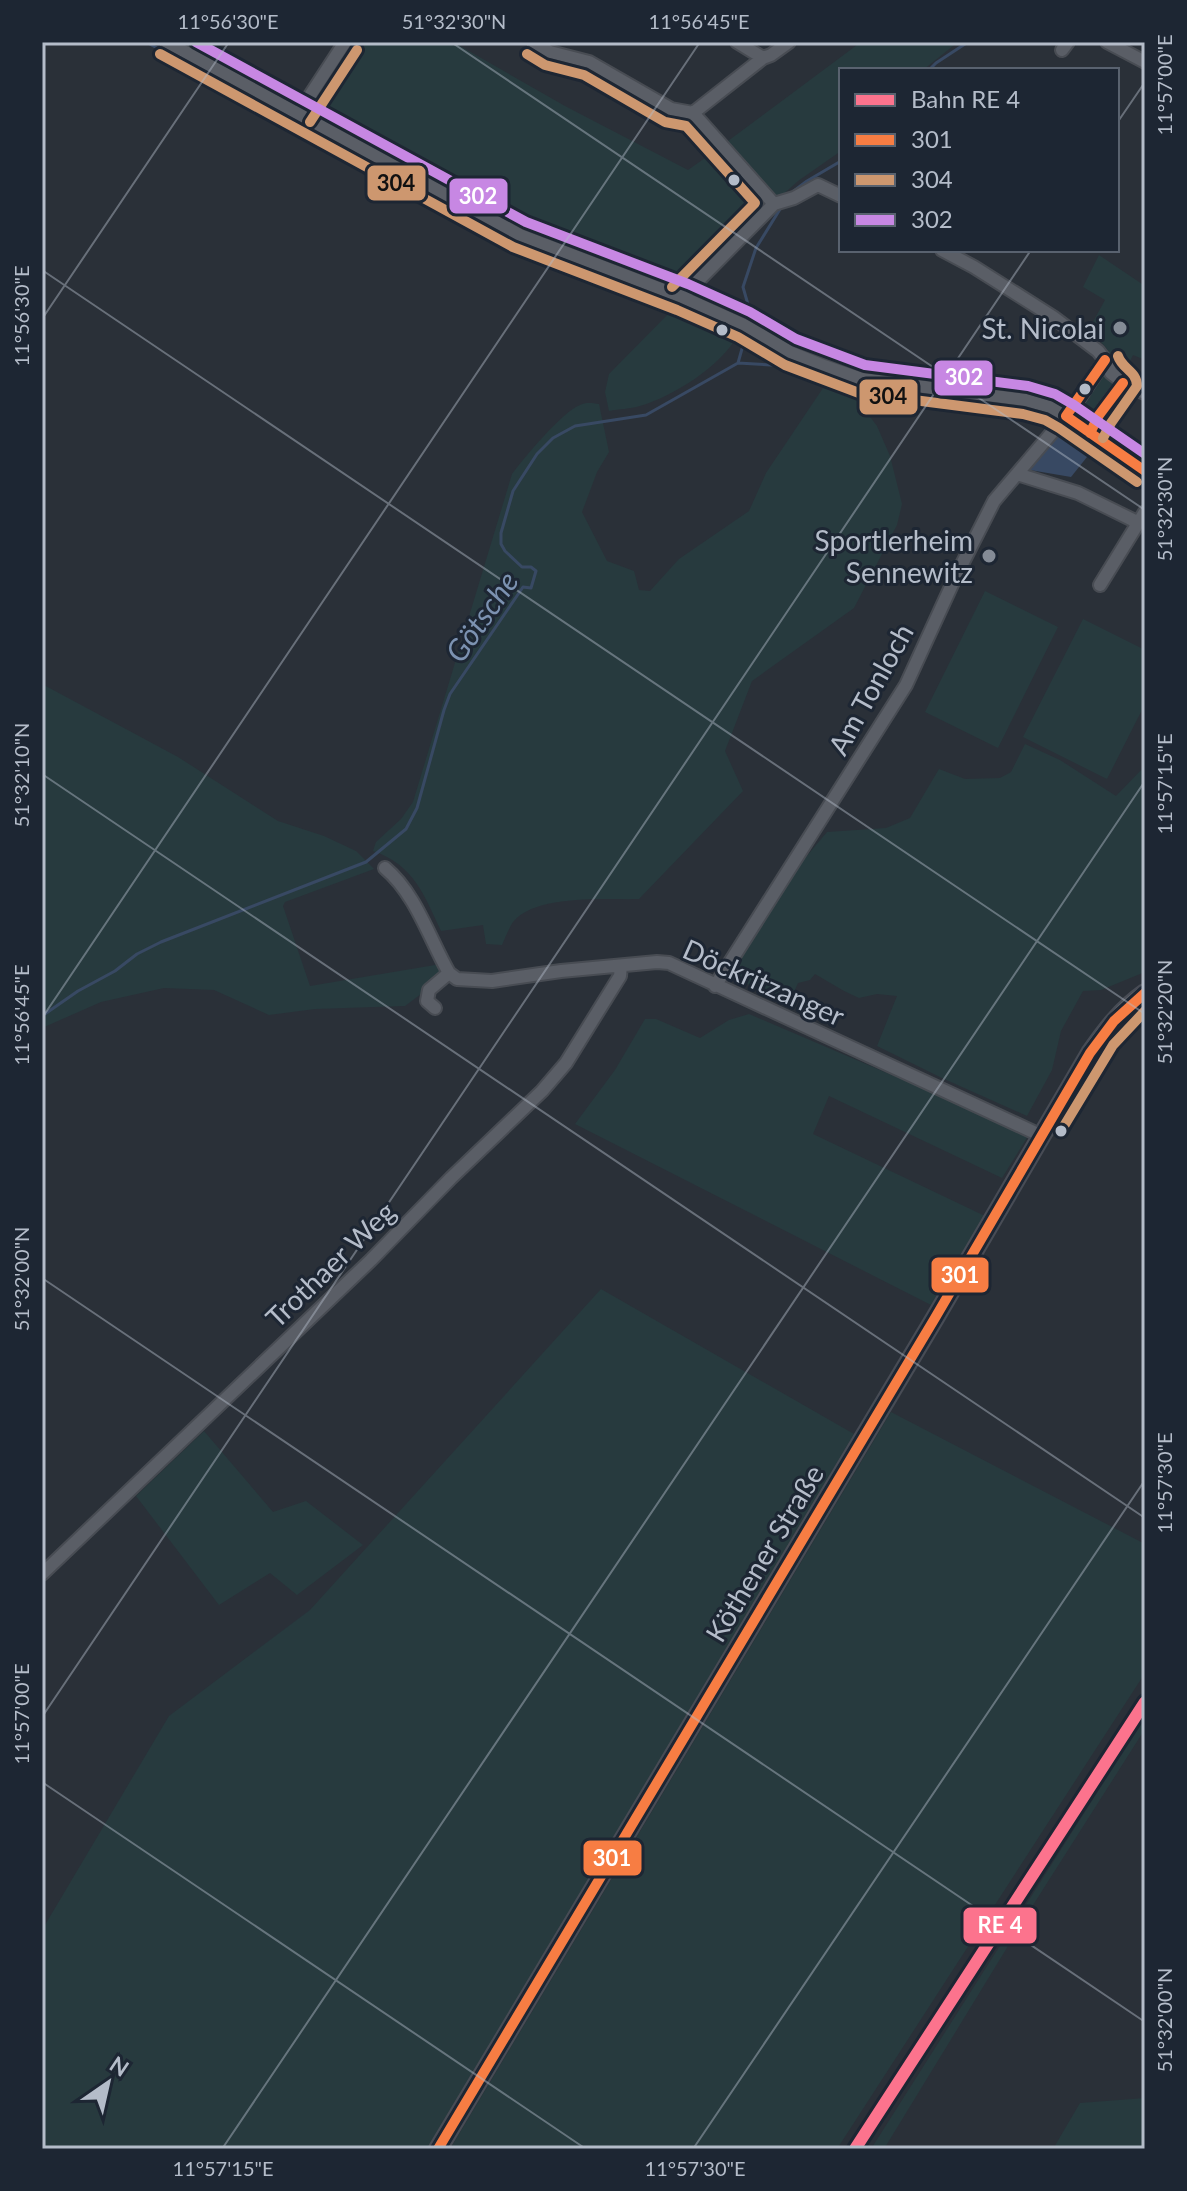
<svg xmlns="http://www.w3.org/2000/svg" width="1187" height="2191" viewBox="0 0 1187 2191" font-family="Lato,sans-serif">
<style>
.green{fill:#273a3e}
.water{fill:#384963}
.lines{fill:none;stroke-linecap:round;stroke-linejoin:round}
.stream{stroke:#384963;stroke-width:3}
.minor-casing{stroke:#484c53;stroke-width:16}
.major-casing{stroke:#484c55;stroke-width:20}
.minor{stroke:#5a5e66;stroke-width:12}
.major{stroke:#5c6168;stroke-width:16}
.rail{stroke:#595d64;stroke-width:3;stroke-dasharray:8 8;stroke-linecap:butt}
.bus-1-casing{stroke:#1d2633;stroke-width:16}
.bus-2-casing{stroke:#1d2633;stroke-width:16}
.bus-3-casing{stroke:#1d2633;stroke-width:16}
.bus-1{stroke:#f77d43;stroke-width:10}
.bus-2{stroke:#cd976f;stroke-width:10}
.bus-3{stroke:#c787e3;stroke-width:10}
.rail-1-casing{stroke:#1d2633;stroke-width:18}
.rail-1{stroke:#fc738d;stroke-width:12}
.ticks{fill:none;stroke:#b4bcc9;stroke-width:2;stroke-opacity:0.45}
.bus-dot{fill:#b4bcc9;stroke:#1d2633;stroke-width:3}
.poi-dot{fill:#848b96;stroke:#1d2633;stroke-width:3}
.labels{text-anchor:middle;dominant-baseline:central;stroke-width:6;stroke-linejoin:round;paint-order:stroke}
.poi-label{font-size:28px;fill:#b4bcc9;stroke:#1d2633;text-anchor:end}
.street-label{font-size:28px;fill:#b4bcc9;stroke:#1d2633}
.water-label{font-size:30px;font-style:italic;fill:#7c92b1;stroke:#1d2633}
.line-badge{stroke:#1d2633;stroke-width:3}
.badge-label{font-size:22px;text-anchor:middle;font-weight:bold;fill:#fff}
.pale-badge-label{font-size:22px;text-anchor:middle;font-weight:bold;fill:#111}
.neatline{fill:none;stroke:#b4bcc9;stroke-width:3}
.ticks-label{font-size:20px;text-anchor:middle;fill:#b4bcc9}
</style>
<rect width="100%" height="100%" fill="#2a3038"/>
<path class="green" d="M350,42h103l112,64 123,64 27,-19 50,55 -78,77 -12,2 -147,-53 -221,-123z
M861,42h97l-35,28h-82v81l-43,30 -19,17c-21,-12 -37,-37 -51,-57z
M1099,255l46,31v74l-12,-5 -9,18 -10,-8 -7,-16 -6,-7 -13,-11 17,-31 -22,-13z
M677,305l61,30c-17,31 -64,61 -98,71 -10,3 -21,3 -31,5l-4,-19 4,-18z
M1100,371l18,12 -28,44 -18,-12z
M823,388l32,9 22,29 13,30 12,48 -5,21 -43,83 -102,73 -27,70 18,40 -104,108c-33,1 -103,-5 -126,23 -4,6 -8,16 -11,23l-16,-1 -3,-19 -42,6c-17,-36 -27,-66 -68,-80l3,-9 25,-23 12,-17 99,-328c12,-16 50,-62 68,-69 6,-3 12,-2 19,-1l10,48 -12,20 -15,40 25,49 27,10 5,19 11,1 29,-32 70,-48 17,-38z
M985,591l73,36 -60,121 -73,-36z
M1083,619l62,31v54l-38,75 -84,-42z
M42,684l136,73 100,64 46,15 32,15 18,18 -89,33 -2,4 27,80 131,-22 -1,11 -15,16 -20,15 -90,3 -46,6 -55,-25 -50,-2 -63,14 -59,26z
M1025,744l35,16 56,36 29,-30v206l-44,18 -18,1 -22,40 -9,39 -25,46 -85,-38 -65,-32 20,-50 -20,-2 -18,4 -15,-7 -29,-17 -5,6 -12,3 -10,23 -59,-32 56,-92 42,-50 59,-4 24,-10 29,-49 26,10 35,-1 11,-6z
M749,1014l257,110 22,12 -26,42 -173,-82 -16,38 172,82 -54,89 -356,-181 40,-54 30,-51h11l44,19 29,-18z
M601,1289l253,145 -426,715h-386v-219l127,-214 141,-106z
M891,1412l254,132v129l-308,476h-387z
M204,1431l69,81 33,-11 57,44 -66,50 -27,-22 -51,32 -83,-109z
M1145,1717v12l-110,173 -151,247h-13z
M1145,2098v51h-92l27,-46z"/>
<path class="water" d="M1059,435l32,17 -20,25 -41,-7z"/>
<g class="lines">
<path class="stream" d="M146,42l145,78
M929,70l7,-7 32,-21
M297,123l238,129 119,40
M787,196l20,-15 34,-20
M750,324l-1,-16 -6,-21 13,-39 26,-42
M738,363l50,3 43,16 39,9 137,17 31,8 11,6
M1063,430l34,19
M1110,457l35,22
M42,1016l36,-25 37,-20 22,-17 24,-12 205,-80 40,-33 11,-21 27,-98 6,-16 73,-107 8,1 5,-17 -5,-4h-9l-17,-16 -4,-7v-11l12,-42 24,-37 16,-16 22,-12 71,-11 92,-52 9,-32"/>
<defs>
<path id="minor" d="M167,42l353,193 162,62 62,28 46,27 34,14 38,13 164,21 24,7 16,9 79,55
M534,42l16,10 39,10 82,47 22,4
M737,42l26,16
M1107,42l38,20
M1062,50l6,-8
M693,113l81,91
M693,113l70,-55 8,-3 18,-13
M298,114l47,-72
M942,250l32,17 79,50 45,34 7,9 6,13 17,13 17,7
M682,297l92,-93 20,-6 24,-13 23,11
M1090,433c3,-13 24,-37 33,-50
M1017,474l61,19 61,30
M1100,585l45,-73
M385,868c31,26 44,70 64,105
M715,986l191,-301 49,-107 39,-77 78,-92 33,-49
M435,1008l-8,-7 2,-11 20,-17 8,6 35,2 69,-10 96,-9 12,1 373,173
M42,1574l329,-314 80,-82 91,-87 24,-28 54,-87 1,-10"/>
<path id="major" d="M438,2149l497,-831 155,-265c16,-23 31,-43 55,-60"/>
</defs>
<use href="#minor" class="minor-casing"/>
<use href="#major" class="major-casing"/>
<use href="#minor" class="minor"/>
<use href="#major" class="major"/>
<path class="rail" d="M848,2149l297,-459"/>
<defs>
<path id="bus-1" d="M1066,416l79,55
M1066,416l39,-56
M1090,433l9,-18 24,-32
M438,2149l497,-831 155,-265 24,-32 31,-28"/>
<path id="bus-2" d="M160,54l353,193 164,63 61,27 47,28 74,28 164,21 22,6 14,8 78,54
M527,54l18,11 39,10 81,47 21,4 69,77 -83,84
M310,122l47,-72
M1103,438l8,-15 26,-37c0,-15 -15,-17 -19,-30
M1061,1131l52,-86 32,-34"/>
<path id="bus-3" d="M196,42l330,180 162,62 62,28 46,27 69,26 163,21 27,8 19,11 71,49"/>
</defs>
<use href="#bus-1" class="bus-1-casing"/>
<use href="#bus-2" class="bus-2-casing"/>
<use href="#bus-3" class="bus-3-casing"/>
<use href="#bus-1" class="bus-1"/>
<use href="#bus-2" class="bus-2"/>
<use href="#bus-3" class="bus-3"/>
<defs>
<path id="rail-1" d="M855,2149l290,-447"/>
</defs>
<use href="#rail-1" class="rail-1-casing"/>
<use href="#rail-1" class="rail-1"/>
</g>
<path class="ticks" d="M451,42l694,468M1117,123l28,-41M42,270l1103,744M42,319l187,-277M42,774l1103,744M42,1018l658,-976M42,1278l1103,744M42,1717l989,-1467M42,1782l544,367M222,2149l923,-1368M693,2149l452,-669"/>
<g class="bus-dot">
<circle cx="734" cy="180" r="7"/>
<circle cx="722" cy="330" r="7"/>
<circle cx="1085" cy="389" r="7"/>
<circle cx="1061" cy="1131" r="7"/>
</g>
<g class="poi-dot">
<circle cx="1120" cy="328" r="8"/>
<circle cx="989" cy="556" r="8"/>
</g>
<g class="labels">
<g class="poi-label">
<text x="1104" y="328">St. Nicolai</text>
<text x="973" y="540">Sportlerheim<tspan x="973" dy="32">Sennewitz</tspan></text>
</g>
<g class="street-label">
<text transform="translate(870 689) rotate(-61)">Am Tonloch</text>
<text transform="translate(764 982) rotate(24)">Döckritzanger</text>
<text transform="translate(330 1264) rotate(-44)">Trothaer Weg</text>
<text transform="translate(764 1553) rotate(-59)">Köthener Straße</text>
</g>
<g class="water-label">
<text transform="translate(481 616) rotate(-55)">Götsche</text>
</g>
</g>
<g class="line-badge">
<rect x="366" y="164" width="61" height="38" rx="8" fill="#cd976f"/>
<rect x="448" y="177" width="61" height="38" rx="8" fill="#c787e3"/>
<rect x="933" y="359" width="61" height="38" rx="8" fill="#c787e3"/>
<rect x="858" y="378" width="61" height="38" rx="8" fill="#cd976f"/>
<rect x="930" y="1256" width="60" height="38" rx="8" fill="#f77d43"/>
<rect x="582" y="1839" width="61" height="38" rx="8" fill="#f77d43"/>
<rect x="962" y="1906" width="76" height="39" rx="8" fill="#fc738d"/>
</g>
<g class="badge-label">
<text x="478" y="204">302</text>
<text x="964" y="385">302</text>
<text x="960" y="1283">301</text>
<text x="612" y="1866">301</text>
<text x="1000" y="1933">RE 4</text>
</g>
<g class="pale-badge-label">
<text x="396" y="191">304</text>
<text x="888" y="404">304</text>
</g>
<rect width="1187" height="2191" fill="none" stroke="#1d2633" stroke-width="88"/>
<rect x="839" y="68" width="280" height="184" fill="#1d2633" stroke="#59626f" stroke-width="2"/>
<rect x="855" y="94" width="40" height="12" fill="#fc738d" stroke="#59626f" stroke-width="2"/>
<text x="911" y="108" font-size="24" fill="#b4bcc9">Bahn RE 4</text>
<rect x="855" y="134" width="40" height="12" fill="#f77d43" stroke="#59626f" stroke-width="2"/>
<text x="911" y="148" font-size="24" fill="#b4bcc9">301</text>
<rect x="855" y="174" width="40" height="12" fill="#cd976f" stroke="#59626f" stroke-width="2"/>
<text x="911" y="188" font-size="24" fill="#b4bcc9">304</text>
<rect x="855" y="214" width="40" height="12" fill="#c787e3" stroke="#59626f" stroke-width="2"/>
<text x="911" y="228" font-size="24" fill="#b4bcc9">302</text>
<g transform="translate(108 2083) rotate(34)" stroke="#1d2633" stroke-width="6" paint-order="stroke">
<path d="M0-6L14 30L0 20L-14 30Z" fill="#b4bcc9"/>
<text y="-12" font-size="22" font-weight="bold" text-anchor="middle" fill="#b4bcc9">N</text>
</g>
<rect x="44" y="44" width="1099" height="2103" class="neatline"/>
<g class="ticks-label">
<text x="228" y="29">11°56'30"E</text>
<text x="454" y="29">51°32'30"N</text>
<text x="699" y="29">11°56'45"E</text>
<text transform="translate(1165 85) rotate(-90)" y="7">11°57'00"E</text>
<text transform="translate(22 316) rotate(-90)" y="7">11°56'30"E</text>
<text transform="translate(1165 509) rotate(-90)" y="7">51°32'30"N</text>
<text transform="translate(22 775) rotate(-90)" y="7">51°32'10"N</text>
<text transform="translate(1165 784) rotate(-90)" y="7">11°57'15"E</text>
<text transform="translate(1165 1012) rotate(-90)" y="7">51°32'20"N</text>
<text transform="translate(22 1015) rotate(-90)" y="7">11°56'45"E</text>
<text transform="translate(22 1279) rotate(-90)" y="7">51°32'00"N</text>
<text transform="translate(1165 1483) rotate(-90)" y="7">11°57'30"E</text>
<text transform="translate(22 1714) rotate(-90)" y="7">11°57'00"E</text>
<text transform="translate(1165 2020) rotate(-90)" y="7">51°32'00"N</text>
<text x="223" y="2176">11°57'15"E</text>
<text x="695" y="2176">11°57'30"E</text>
</g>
</svg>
